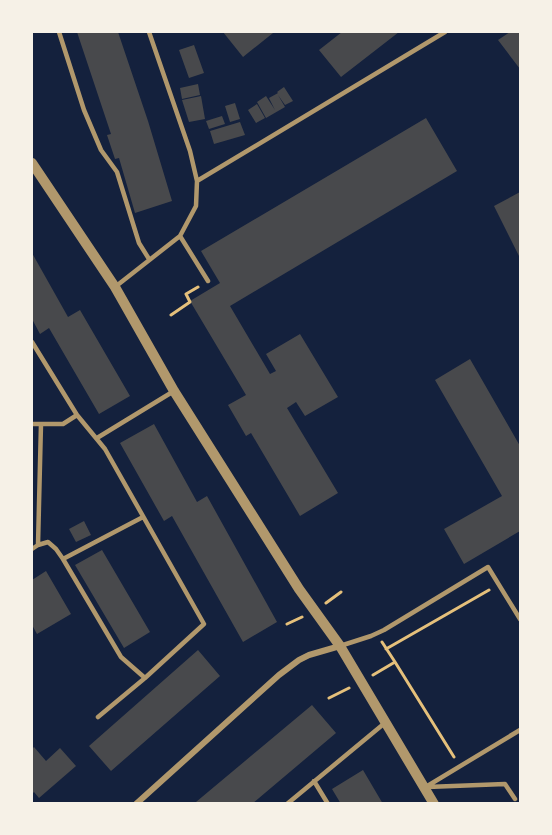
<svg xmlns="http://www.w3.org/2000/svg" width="552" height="835" viewBox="0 0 552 835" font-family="'Exo 2',sans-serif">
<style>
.building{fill:#48494c}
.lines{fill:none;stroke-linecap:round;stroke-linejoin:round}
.path{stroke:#e5c07b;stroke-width:3}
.service{stroke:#b1986c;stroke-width:4.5}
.minor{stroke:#b1986c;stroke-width:6}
.tertiary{stroke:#b1986c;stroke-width:10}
</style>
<rect width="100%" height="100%" fill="#14213d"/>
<path class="building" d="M77,32h41l30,89 24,80 -37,12 -16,-55 -4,1 -8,-24 4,-1z
M223,32h49l1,1 -30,24z
M342,32h57l-58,45 -22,-27z
M510,32h10v37l-22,-29z
M194,45l10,28 -15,5 -10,-28z
M198,84l2,11 -18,4 -2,-11z
M284,87l9,14 -8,4 -7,-10 7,12 -19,11 -9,-16 9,-6 9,14 -6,-12 9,-5 -1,-1z
M201,96l4,23 -16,3 -7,-22z
M235,103l5,16 -10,3 -5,-16z
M257,104l8,14 -9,5 -8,-13z
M222,116l3,8 -16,5 -3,-8z
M426,118l31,53 -227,135 40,68 6,-3 -10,-17 34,-20 38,63 -33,19 -9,-14 -9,6 51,85 -38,23 -49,-83 -5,3 -18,-31 18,-10 -56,-94 30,-18 -19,-32z
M240,122l5,13 -31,9 -4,-13z
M520,192v66l-26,-52z
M32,253l36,64 12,-7 50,86 -31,18 -50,-86 -9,6 -8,-15z
M470,359l50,87v85l-56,33 -20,-35 58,-33 -67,-116z
M154,424l43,78 10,-6 70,126 -34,20 -71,-126 -8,5 -44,-78z
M84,521l7,14 -15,7 -7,-13z
M102,550l48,82 -26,16 -49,-83z
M46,571l25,43 -34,20 -5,-9v-45z
M198,650l22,26 -109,95 -22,-25z
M312,705l24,28 -84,71h-55l-1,-2z
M34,747l12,14 14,-13 16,18 -37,32 -5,-6 -2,2v-45z
M363,770l20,34h-42l-9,-15z"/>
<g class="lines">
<path class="path" d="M171,315l19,-13 -4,-8 12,-7
M326,603l15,-11
M287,624l15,-7
M386,649l103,-59
M395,662l59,95
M373,675l22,-13 -13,-20
M329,698l20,-10"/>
<path class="service" d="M59,32l25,78 17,40 16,22 22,71 10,16
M149,32l41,119 7,30
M180,236l28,45
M115,287l65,-51 16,-30 1,-25 248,-149
M32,342l45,73 28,34 99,175 -59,54 -47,39
M32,424h31l14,-9
M97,438l77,-47
M38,545l3,-121
M32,549l6,-4 10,-3 8,7 7,10 80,-42
M63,559l58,98 24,21
M340,646l31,-10 13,-6 104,-63 32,52
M314,781l14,23
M427,787l78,-3 10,15
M424,788l96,-58
M287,804l99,-82"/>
<path class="minor" d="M136,804l143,-129 20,-15 10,-5 31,-9"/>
<path class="tertiary" d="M32,163l83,124 59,104 125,198 41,57 94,158"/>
</g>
<rect width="552" height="835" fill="none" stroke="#f6f1e7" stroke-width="66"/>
</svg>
